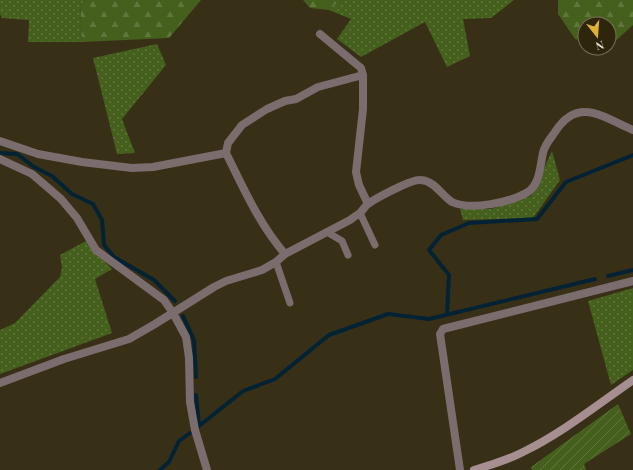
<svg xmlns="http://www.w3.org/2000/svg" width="633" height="470" viewBox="0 0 633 470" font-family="'Playfair Display',serif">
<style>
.grass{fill:url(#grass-dots)}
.forest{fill:url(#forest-firs)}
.garden{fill:url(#garden-furrows)}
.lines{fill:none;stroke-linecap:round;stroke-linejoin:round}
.stream{stroke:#032334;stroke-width:4}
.lane{stroke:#7b6d6e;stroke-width:7}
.street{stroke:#7b6d6e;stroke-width:8}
.secondary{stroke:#a68e91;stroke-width:8}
</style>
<defs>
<pattern id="grass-dots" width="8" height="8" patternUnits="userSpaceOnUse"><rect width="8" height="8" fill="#455f1d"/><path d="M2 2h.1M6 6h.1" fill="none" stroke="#60763d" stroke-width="1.8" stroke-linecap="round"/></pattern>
<pattern id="forest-firs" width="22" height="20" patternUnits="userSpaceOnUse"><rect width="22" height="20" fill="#455f1d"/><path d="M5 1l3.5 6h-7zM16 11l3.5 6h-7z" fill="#60763d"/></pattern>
<pattern id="garden-furrows" width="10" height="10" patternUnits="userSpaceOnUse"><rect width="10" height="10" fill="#455f1d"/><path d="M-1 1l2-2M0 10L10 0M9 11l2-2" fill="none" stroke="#60763d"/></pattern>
</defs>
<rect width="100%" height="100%" fill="#382f17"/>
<path class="grass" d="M0,0h87l-7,5 2,37h-54l1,-22 -27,-2 -2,-4z
M341,0h173l-23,18 -28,1 7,37 -23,11 -22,-45 -64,35 -24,-18 14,-20 -22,-9z
M157,44l9,21 -44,54 13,34 -18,1 -24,-96z
M552,151l8,29 -27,38 -70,2 -3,-11h31l40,-13z
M86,241l26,28 -17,10 17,54 -112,41v-44l15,-7 45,-46 2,-9 -2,-13z
M633,288v82l-22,15 -23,-84z"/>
<path class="forest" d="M87,0h114l-32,38 -87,4 -2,-37z
M303,0h38l-12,10 -19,-2z
M558,0h75v25l-23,21 -1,-22h-24v17l-10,-2 -17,-25z"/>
<path class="garden" d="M618,404l13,30 -47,30 2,6h-54l-1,-3z"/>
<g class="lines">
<path class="stream" d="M0,153l17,1 17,13 18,9 20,18 21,10 9,16 2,25 10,12 40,23 21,21
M608,276l25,-6
M447,314l2,-39 -20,-25 12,-15 28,-12 68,-4 29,-37 67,-27
M183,316l11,24 2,37
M196,395l3,31
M199,426l44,-35 32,-12 54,-44 59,-21 41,5 166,-40
M160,470l9,-8 10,-21 11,-8"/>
<path class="lane" d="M360,213l15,32
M327,232l15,9 6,14
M276,262l14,41"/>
<path class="street" d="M320,34l41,34 2,7v34l-7,63 3,13 9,19
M0,141l38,13 44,8 50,6 21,-1 73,-14
M0,159l32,15 14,12 15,13 16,19 19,32 68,50 9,13 13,24 3,21 1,44 5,28 12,40
M285,254c-26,-30 -42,-67 -59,-101l2,-10 14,-18 25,-16 18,-8 11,-2 22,-12 45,-12
M0,383l64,-24 65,-20 26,-15 59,-37 12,-6 36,-11 14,-8 9,-8 65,-34c4,-3 7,-5 10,-7 3,-3 5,-7 8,-9 8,-6 44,-25 52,-24 14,0 22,16 32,22 19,9 59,0 76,-10 12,-8 12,-26 15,-39 1,-7 7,-14 12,-21 23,-36 48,-15 78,-2
M460,470l-20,-136 3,-5 190,-48"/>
<path class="secondary" d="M474,470c17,-5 34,-10 49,-18 39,-19 74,-47 110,-72"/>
</g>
<g transform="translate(597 36) rotate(163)"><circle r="19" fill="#2e250d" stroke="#776f5b"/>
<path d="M0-3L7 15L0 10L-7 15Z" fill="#deb133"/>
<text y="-6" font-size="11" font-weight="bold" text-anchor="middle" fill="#e4dfd0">N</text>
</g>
</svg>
